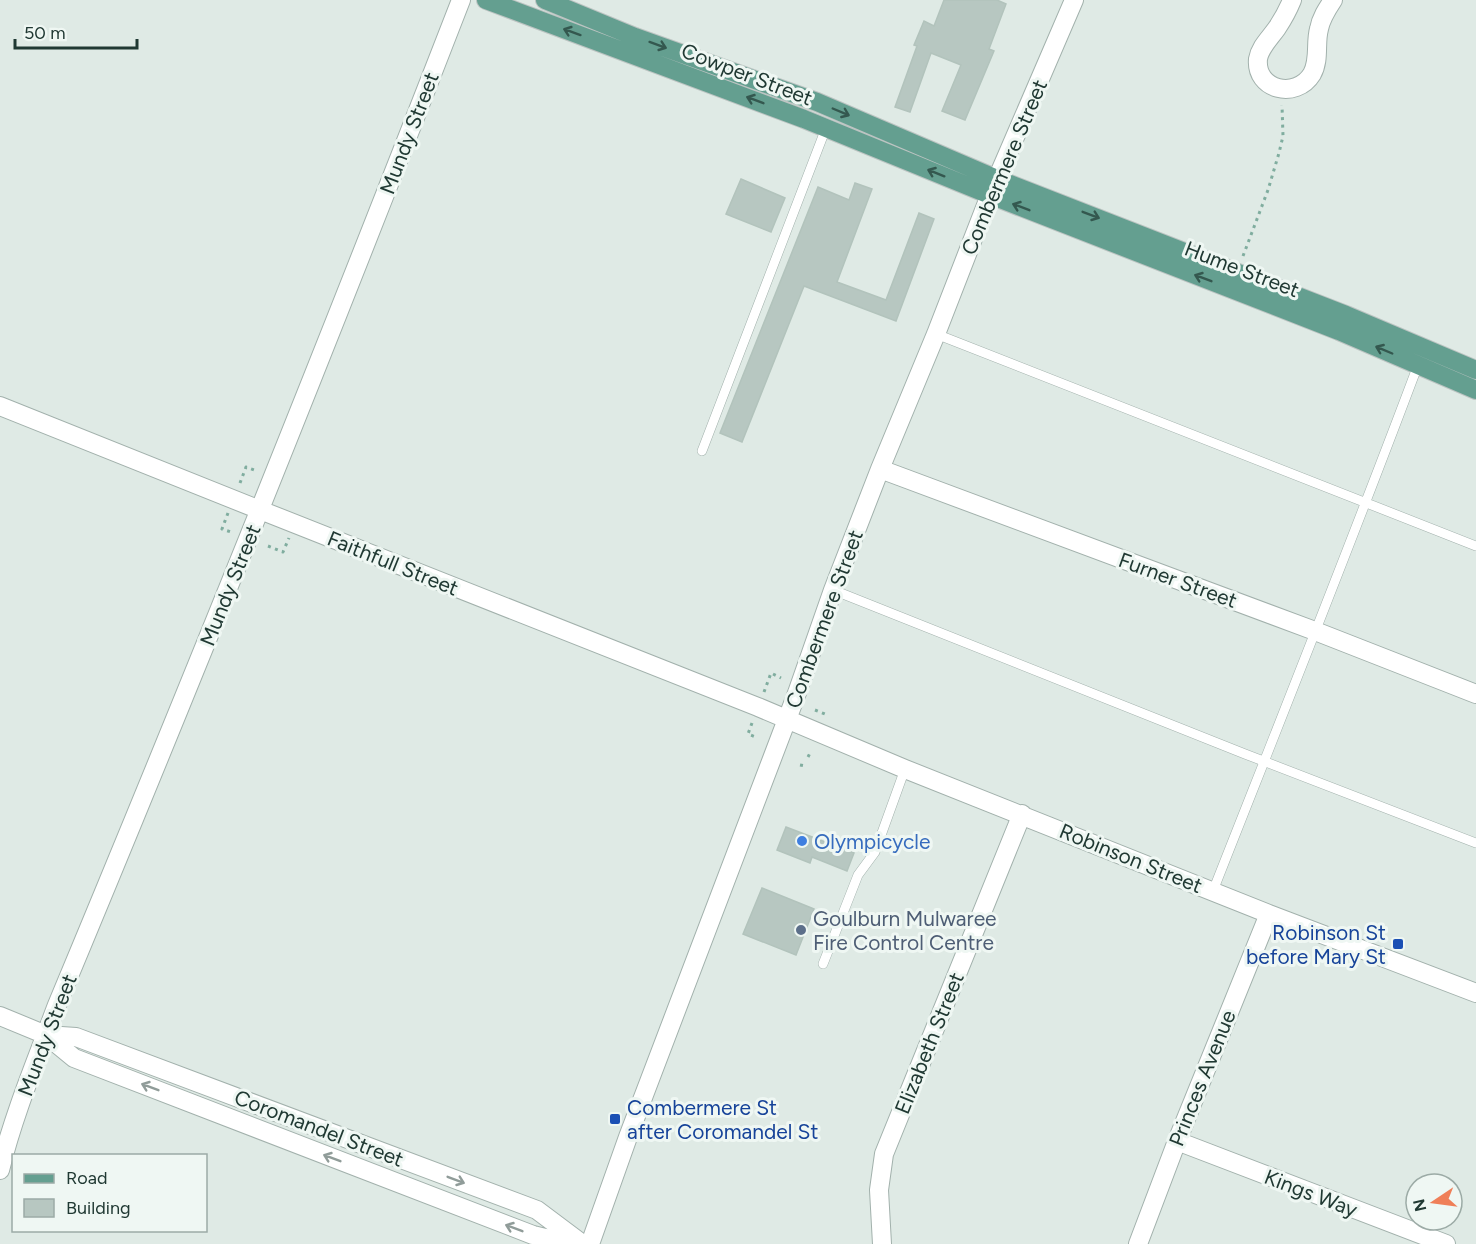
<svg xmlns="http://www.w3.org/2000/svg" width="1476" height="1244" viewBox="0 0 1476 1244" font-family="Figtree,sans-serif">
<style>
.building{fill:#b7c7c1;stroke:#b2c3bc;stroke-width:1.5}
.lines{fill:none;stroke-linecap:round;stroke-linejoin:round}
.lane-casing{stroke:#a2b1ac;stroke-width:10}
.street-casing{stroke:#a2b1ac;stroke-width:20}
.primary-casing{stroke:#bcc4c2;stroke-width:20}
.path{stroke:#80ad9f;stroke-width:3;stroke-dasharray:3 4.5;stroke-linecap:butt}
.lane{stroke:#fff;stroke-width:9}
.street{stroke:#fff;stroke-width:18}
.primary{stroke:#649f90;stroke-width:18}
.oneway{stroke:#34584f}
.oneway2{stroke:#909c99}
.shop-dot{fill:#3f7fe0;stroke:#eff7f3;stroke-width:2}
.service-dot{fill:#5c6f8a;stroke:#eff7f3;stroke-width:2}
.transit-dot{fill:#1a4fb4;stroke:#eff7f3;stroke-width:2}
.labels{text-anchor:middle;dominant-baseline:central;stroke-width:6;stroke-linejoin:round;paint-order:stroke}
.street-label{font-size:21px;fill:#203933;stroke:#eff7f3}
.shop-label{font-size:21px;fill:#366cbe;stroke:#eff7f3;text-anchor:start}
.service-label{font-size:21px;fill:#4e5e75;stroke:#eff7f3;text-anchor:start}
.transit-label{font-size:21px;fill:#164399;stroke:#eff7f3;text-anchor:end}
</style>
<rect width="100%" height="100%" fill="#dfeae5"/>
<path class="building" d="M944,0h53l9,4 -17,45 5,2 -29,69 -23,-9 19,-46 -30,-12 -21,59 -15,-5 22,-61 -3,-1 10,-24 10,5z
M741,179l44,19 -14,34 -45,-18z
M855,183l17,6 -35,93 49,18 33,-87 15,6 -38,102 -92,-35 -62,156 -22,-9 98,-246 31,13z
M786,827l68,26 -7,18 -35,-14 -2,6 -33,-13z
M762,888l52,21 -18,46 -53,-21z"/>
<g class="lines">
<defs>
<path id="lane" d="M936,334l540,212
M702,451l124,-323
M833,590l412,164 231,89
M1213,891c69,-175 139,-350 205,-526
M823,964l35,-89 17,-23 30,-83"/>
<path id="street" d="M1292,0c-4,10 -9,19 -15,28 -7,10 -17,19 -19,31 -3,31 38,41 54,15 8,-14 3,-31 7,-45 2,-11 8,-20 14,-29
M0,406l260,104 498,197 147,62 364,145 207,79
M880,469l435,162 161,63
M0,1016l46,19 28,23 459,177 37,9
M46,1035l30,2 461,173 44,33
M1177,1141l269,103
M0,1170c14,-57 37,-111 57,-165 139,-333 273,-668 404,-1005
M590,1244l38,-107 169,-444 36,-103 47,-121 56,-135 54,-139 84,-195
M882,1244l-3,-54 5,-36 138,-340
M1138,1244l39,-103 92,-227"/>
<path id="primary" d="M486,0l318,119 186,76 349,136 137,59
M545,0l90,37 182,65 180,77 349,136 130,55"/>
</defs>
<use href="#lane" class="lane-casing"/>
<use href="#street" class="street-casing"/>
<use href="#primary" class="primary-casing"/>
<path class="path" d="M1243,256l25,-66 11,-37 4,-17 -1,-31
M240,483l6,-16 11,4
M228,513l-6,16 12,4
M268,546l15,6 6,-14
M764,692l7,-19 10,5
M815,710l10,4
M752,723l-4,11 10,4
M808,757l2,-4
M800,765l5,1"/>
<use href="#lane" class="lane"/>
<use href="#street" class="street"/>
<use href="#primary" class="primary"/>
</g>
<defs><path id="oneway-shaft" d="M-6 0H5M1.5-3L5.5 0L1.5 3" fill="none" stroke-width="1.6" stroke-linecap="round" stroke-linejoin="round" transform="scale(1.5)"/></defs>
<g class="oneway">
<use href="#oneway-shaft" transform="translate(572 32) rotate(-160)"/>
<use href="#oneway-shaft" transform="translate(658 45) rotate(20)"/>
<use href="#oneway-shaft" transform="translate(755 100) rotate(-159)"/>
<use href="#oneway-shaft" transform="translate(841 112) rotate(23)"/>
<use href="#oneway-shaft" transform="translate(936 173) rotate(-158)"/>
<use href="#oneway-shaft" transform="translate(1021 207) rotate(-159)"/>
<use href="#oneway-shaft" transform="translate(1091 215) rotate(21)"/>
<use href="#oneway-shaft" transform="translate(1203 278) rotate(-159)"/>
<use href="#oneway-shaft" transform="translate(1384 350) rotate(-157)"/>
</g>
<g class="oneway2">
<use href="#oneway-shaft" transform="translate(150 1087) rotate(-159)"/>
<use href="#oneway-shaft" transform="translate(332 1158) rotate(-159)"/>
<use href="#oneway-shaft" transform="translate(456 1180) rotate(21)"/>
<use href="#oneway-shaft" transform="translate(514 1228) rotate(-159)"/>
</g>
<circle class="shop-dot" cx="802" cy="841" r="6"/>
<circle class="service-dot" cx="801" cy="930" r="6"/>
<g class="transit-dot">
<rect x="1392" y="938" width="12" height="12" rx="3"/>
<rect x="609" y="1113" width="12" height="12" rx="3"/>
</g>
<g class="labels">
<g class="street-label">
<text transform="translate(747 74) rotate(21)">Cowper Street</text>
<text transform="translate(409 133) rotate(-69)">Mundy Street</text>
<text transform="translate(1004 167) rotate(-67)">Combermere Street</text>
<text transform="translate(1242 269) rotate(21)">Hume Street</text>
<text transform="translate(393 563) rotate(22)">Faithfull Street</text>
<text transform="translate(1178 580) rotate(20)">Furner Street</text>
<text transform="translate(230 585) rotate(-68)">Mundy Street</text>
<text transform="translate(824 619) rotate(-70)">Combermere Street</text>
<text transform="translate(1131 858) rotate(22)">Robinson Street</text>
<text transform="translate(47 1035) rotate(-69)">Mundy Street</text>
<text transform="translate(929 1043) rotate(-68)">Elizabeth Street</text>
<text transform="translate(1202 1078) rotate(-68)">Princes Avenue</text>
<text transform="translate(319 1128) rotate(21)">Coromandel Street</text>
<text transform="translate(1311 1193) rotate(21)">Kings Way</text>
</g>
<g class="shop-label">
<text x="814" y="841">Olympicycle</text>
</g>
<g class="service-label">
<text x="813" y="918">Goulburn Mulwaree<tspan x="813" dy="24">Fire Control Centre</tspan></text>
</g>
<g class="transit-label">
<text x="1386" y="932">Robinson St<tspan x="1386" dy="24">before Mary St</tspan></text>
<text x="627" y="1107" text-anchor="start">Combermere St<tspan x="627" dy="24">after Coromandel St</tspan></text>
</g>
</g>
<rect x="12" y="1154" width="195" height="78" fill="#eff7f3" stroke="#9caba6" stroke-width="1.5"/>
<rect x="24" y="1174" width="30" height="9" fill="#649f90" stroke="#9caba6" stroke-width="1.5"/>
<text x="66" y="1184" font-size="18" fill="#203933">Road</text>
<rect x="24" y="1199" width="30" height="18" fill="#b7c7c1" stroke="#9caba6" stroke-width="1.5"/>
<text x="66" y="1214" font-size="18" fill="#203933">Building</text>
<g transform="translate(1434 1202) rotate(257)"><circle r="28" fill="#eff7f3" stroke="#9caba6" stroke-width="1.5"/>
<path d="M0-4.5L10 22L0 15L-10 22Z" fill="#ef7f58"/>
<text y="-9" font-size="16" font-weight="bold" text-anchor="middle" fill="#203933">N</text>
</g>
<path d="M15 39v9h122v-9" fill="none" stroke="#203933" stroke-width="3"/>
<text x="24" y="39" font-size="18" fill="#203933" stroke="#eff7f3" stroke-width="4.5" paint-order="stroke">50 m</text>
</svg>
